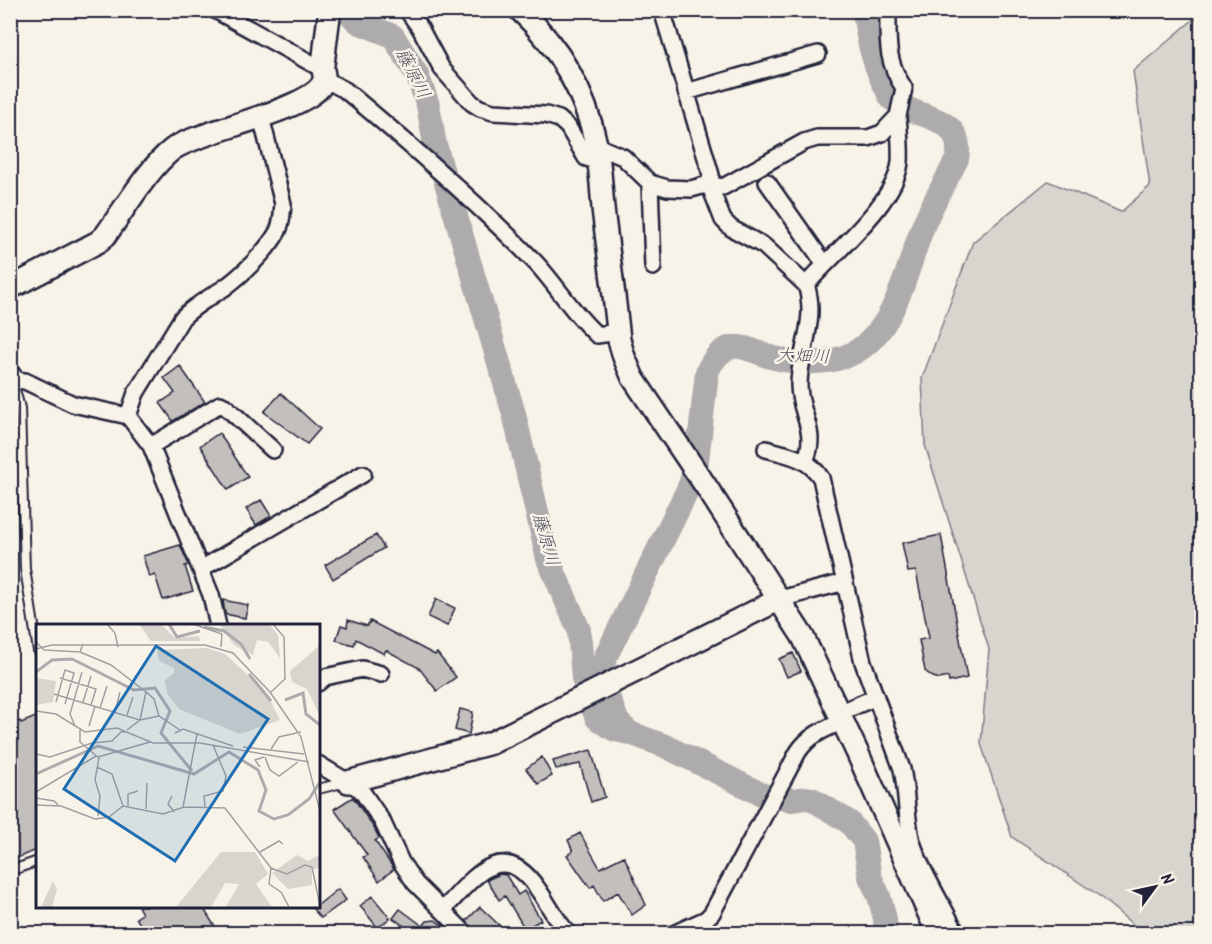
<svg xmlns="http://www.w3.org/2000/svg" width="1212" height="944" viewBox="0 0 1212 944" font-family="Kalam,'Klee One',sans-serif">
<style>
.green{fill:#d8d5cf;stroke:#7d7c85;stroke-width:1.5}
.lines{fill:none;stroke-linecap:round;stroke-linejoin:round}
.river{stroke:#aeabad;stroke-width:24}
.building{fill:#c2bfbd;stroke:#22223b;stroke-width:1.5}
.lane-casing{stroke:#22223b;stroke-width:12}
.street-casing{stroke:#22223b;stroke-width:20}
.secondary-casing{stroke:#22223b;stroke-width:26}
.lane{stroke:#f7f3e8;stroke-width:8}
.street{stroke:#f7f3e8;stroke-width:15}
.secondary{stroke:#f7f3e8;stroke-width:21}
.labels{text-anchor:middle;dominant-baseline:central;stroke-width:5;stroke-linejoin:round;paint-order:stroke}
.water-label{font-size:18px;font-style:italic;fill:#535263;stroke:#f7f3e8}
.inset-river{fill:none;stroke:#aeabad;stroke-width:3}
.inset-road{fill:none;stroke:#a29fa3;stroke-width:1.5}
.view{fill:#1f6fb2;fill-opacity:0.15;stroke:#1f6fb2;stroke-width:3}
.inset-edge{fill:none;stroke:#22223b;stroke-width:3}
</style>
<rect width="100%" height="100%" fill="#f7f3e8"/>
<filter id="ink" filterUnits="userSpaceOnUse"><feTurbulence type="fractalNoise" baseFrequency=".0167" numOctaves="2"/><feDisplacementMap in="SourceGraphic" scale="12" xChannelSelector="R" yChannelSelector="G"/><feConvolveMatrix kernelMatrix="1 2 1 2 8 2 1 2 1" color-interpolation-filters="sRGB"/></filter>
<g filter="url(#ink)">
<path class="green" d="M1195,18l7,9 -1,906h-58l-45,-38 -86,-58 -31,-93 8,-95 -64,-204 -3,-67 51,-136 75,-61 73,31 29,-26 -17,-115z"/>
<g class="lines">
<path class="river" d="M346,10l12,12 35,14 24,39 11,30 7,40 79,269 34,145 31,71 4,48 6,21 8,19 18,12 15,3 35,13 100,50 28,4 13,-2 6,1 37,23 15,19 6,36 9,19 6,23 1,15
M630,733l-12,-11 -12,-30 -8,-10 8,-26 84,-171 7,-24 10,-89c5,-11 12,-22 25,-25 11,-2 24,5 35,9 23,7 54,9 77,1 51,-17 62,-89 80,-133 9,-22 22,-43 33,-65 9,-47 -45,-39 -65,-60 -4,-5 -6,-12 -9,-17 -11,-23 -16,-46 -19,-72"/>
</g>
<path class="building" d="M180,366l25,36 -32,19 -13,-18 15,-10 -11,-15z
M281,393l39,36 -13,15 -43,-32z
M219,433l29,44 -20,13 -28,-44z
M261,500l10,16 -15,9 -10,-16z
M376,535l8,13 -51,31 -8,-14z
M941,535l26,143 -18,4 -1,-5 -8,2 -7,-2 -8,-6 -6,-31 10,-2 -13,-67 -8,1 -6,-29z
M180,545l9,20 -4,1 8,25 -30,9 -8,-25 -6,2 -6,-21z
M436,599l19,9 -8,18 -19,-9z
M223,600l25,5 -3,13 -20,-4z
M348,620l19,6 3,-5 65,34 2,-2 19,24 -19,14 -18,-23 -33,-18 -2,4 -28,-15 -2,6 -18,-5 5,-15 6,2z
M793,653l8,18 -14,6 -8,-18z
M460,709l13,3 -4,22 -14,-4z
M38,716v133l-28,12v-136l10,-4 1,2z
M591,750l14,47 -14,5 -11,-38 -24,5 -3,-8z
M542,757l10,19 -14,8 -12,-15z
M353,797l21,31 5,10 -4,3 19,28 -15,12 -16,-24 4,-2 -33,-46z
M580,833l20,35 24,-12 22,49 -14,10 -14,-23 -15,9 -9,-16 -4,3 -23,-33 6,-4 -5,-11z
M500,874l6,1 12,20 6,-4 17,29 -16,9 -20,-33 -6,4 -12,-20z
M338,889l8,11 -25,18 -8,-9z
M372,896l18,22 -12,10 -18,-22z
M138,906h64l17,27h-73l-10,-15 6,-4z
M480,907l19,18 -7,8h-16l-3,-5 -7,-7z
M400,909l23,17 4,-5 8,-1 17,13h-38l-21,-15z"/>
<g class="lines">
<defs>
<path id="lane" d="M13,382l7,26 5,161 13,82
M318,789l28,-7
M10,871l28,-10"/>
<path id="street" d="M215,10l107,59
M407,10l13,18 22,41 30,34 8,5 13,4 53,3 13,4 9,8 18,31 12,3
M888,10c0,32 -2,51 16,78l-6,28
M324,79l21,11c66,55 130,111 190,172 22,23 38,52 62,73l21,-3
M686,92l132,-38
M597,146l26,11 27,26 17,5 24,1 18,-5 2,-9 -7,-24 -42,-141
M767,182l57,81
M650,183l3,84
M709,184l14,3 81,-45 13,-4h51l14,-5 16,-17c1,15 3,31 2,46 -4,41 -68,92 -94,123 12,35 -7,66 -7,100 0,29 20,46 6,76
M709,184l14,36 8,8 33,18 42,39
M13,380l12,1 48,23 55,12 23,30 60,149 7,31
M128,416l8,-23 46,-75c13,-13 27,-20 42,-30 17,-12 44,-38 54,-57 4,-8 4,-18 5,-27l-22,-87
M151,446l69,-42 6,3 47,43
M766,449c22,6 42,8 55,29l42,184 39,107c5,23 4,46 9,69 7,28 33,69 46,96
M201,569l162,-95
M780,599l65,-17
M318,683l7,-6 37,-8 19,5
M839,713l37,-16
M318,764l43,26 21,31 19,41 14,21 51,51
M443,910c29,-30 58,-74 94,-22 11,15 19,33 32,46
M673,934l33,-15 6,-6 86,-161c11,-17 27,-23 45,-31"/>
<path id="secondary" d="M520,10c39,37 65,82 76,134 5,23 5,49 8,73 5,41 11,82 15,123l5,17 9,21 74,110 96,149 55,117 80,180
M10,288l88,-46 7,-6c19,-26 43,-68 68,-87 26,-19 147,-40 151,-70 1,-4 -2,-9 -1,-14 2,-18 4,-36 7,-55
M10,376l3,4
M348,782l143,-39 289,-144"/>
</defs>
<use href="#lane" class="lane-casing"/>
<use href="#street" class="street-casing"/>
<use href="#secondary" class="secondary-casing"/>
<use href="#lane" class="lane"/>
<use href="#street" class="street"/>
<use href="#secondary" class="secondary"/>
</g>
</g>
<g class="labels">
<g class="water-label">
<text transform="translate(412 74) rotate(63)">藤原川</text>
<text transform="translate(803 357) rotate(2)">大畑川</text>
<text transform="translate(545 540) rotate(74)">藤原川</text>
</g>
</g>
<g transform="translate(36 624)">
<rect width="284" height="284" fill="#f7f3e8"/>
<path d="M103,0h22l14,14 24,-2 1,5h-49zM183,0h50l9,11 2,23 -12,-16 -11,-2 -4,15 -19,-10zM283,22v68l-12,-25 -15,-7 -2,-11zM171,24l18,6 41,38 14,28 -40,14 -61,-25 -12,-16 -2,-13 9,-7v-5l-15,-7 -2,-11zM0,54l20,3 -3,21 -17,3zM185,228h34l13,22 -12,10 16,23h-46l13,-23 -14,-1 -14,24h-35zM261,231l11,6 11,-6v13l-7,2v15l-24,4 -16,-16zM17,257l4,9 -5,17h-11z" fill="#d8d5cf"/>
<path class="inset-river" d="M133,0l8,13 23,-6M168,3l20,4 17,13 9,15M0,48l16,-12 20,-1 62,31 21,-2 15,23 -9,22 31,38M213,50l22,27M249,76l18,-7 3,21 14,11M0,150l62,-28 96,28 35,-22 29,18 8,20 -7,21 15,8 14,-4 21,-16 11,-17"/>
<path class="inset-road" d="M71,0l8,9 3,14M157,0l29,10 -1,13M0,18l8,8 36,2 3,-8M0,25l16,-4h153l28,8 37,39 31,45 19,74M44,28l31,13 35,27M24,54l36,11 -5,16M235,68l14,-13 -1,-42 -11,-13M18,70l86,26 -13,10M20,78l9,-32 9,3 -9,31M47,78l8,-26M64,84l7,-22M0,87l20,3 29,18 32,-4 36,15h47l109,19M79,88l5,-20M91,91l6,-18M123,92l-19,4 6,-28 8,7 5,17 21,14M39,102l-5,-12 12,-42M53,102l6,-20M44,106v12l19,16 -4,22 5,16 -2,20M139,109l8,-4 50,17M207,123l61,7M235,125l8,-12 22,-5M0,130l14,3 42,-14 20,-2 9,-9h6M62,133l52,-15M229,133l5,13 9,6 19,-14M61,143l15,7 11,32M224,143l-5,-7 9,-3M0,168l60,-36M136,172l-4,8 6,8M0,174l18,3 4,4M0,181l25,1 34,13 14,-2 14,-11 40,8 21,-7 41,1 46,60 16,6 18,-9 7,2 8,39M92,182v-12l10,-3M147,183l14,-73M169,183l-1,-11 19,-5 3,-15 -13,-31M110,185l1,-26M224,228l19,-11 4,3M235,244l-2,16 12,8 8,15"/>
<path class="view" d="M120,22l112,73 -93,142 -111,-72z"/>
<rect width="284" height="284" class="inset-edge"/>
</g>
<rect width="1212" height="944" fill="none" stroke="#f7f3e8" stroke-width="36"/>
<rect x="18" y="18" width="1176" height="908" fill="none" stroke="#22223b" stroke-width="2" filter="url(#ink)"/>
<g transform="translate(1155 887) rotate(57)" stroke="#f7f3e8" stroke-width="4.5" paint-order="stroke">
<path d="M0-4.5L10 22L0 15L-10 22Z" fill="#22223b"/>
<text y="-9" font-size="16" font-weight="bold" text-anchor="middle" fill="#22223b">N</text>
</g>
</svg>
